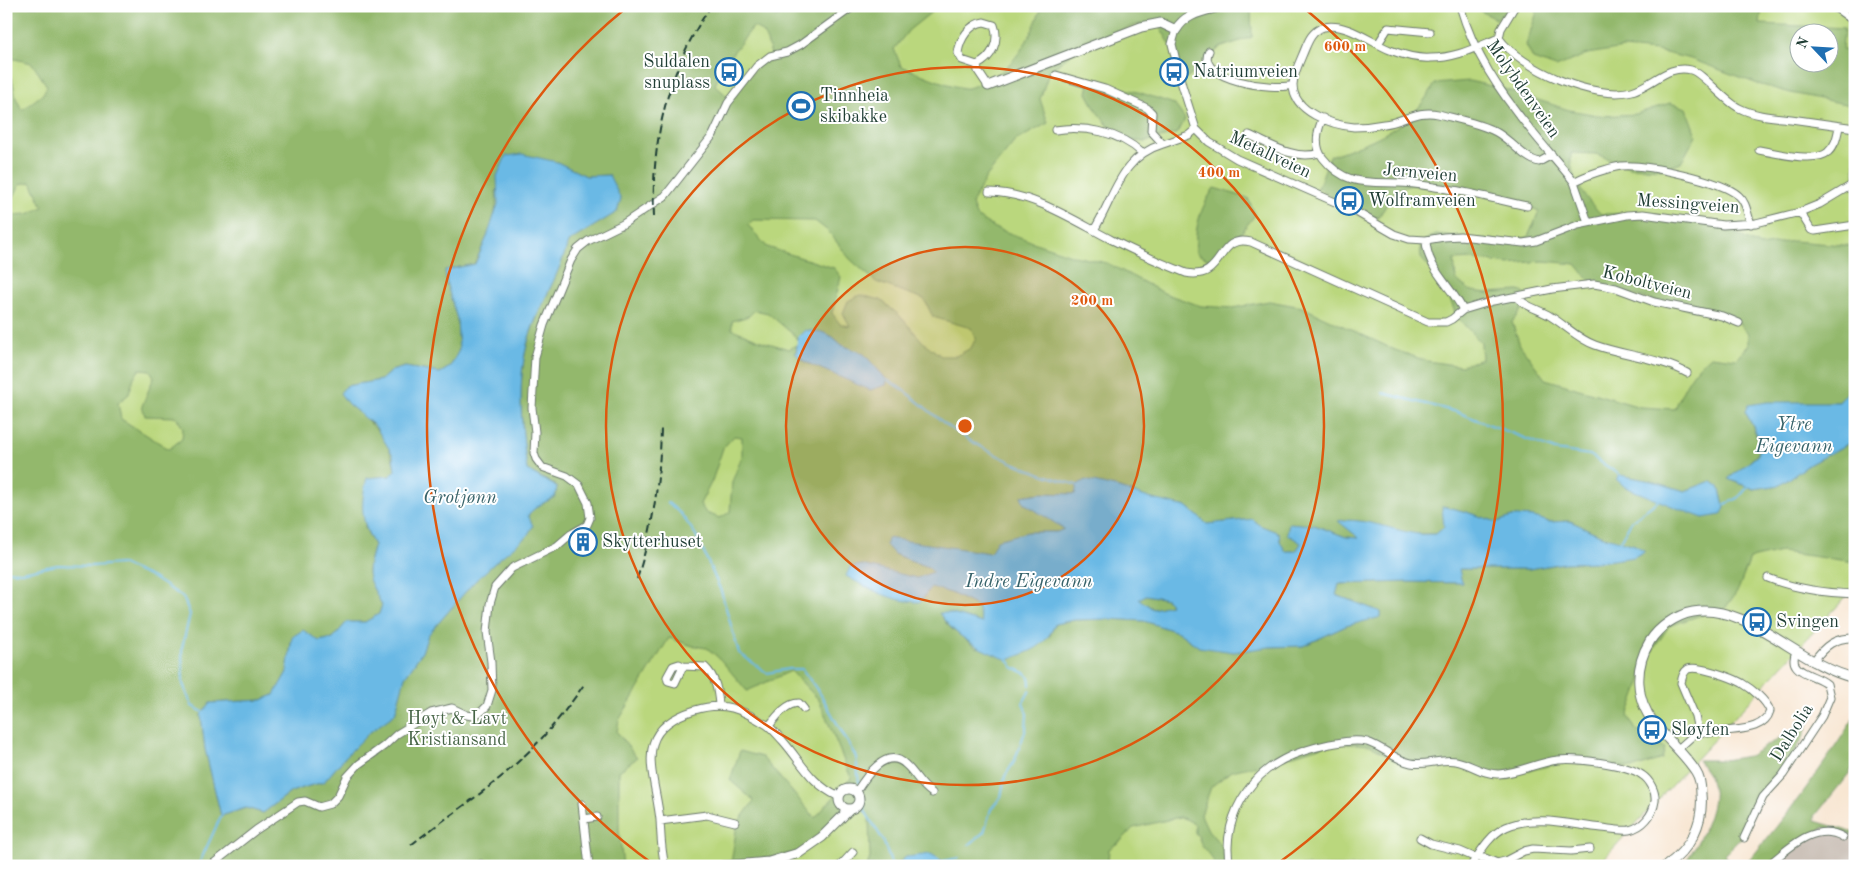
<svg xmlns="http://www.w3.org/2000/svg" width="1861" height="872" viewBox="0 0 1861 872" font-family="'Old Standard TT',serif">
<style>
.industrial{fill:#ccc2b9}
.green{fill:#bad77d;stroke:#6c8a58;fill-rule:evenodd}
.forest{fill:#93b86c;stroke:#597a50;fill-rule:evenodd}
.water{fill:#6bb9e5;stroke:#457b8c;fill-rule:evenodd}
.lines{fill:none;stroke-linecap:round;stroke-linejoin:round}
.stream{stroke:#6bb9e5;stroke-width:2}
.minor-casing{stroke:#6b786b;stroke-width:9}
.tertiary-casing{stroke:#6b786b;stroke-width:11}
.minor{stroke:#fff;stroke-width:7}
.tertiary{stroke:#fff;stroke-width:9}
.rail{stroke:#1f3d34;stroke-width:2;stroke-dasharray:8 4;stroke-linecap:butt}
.ring{fill:none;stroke:#de580e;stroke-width:2.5}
.labels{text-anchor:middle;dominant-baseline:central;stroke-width:4;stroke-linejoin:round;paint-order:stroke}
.poi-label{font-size:18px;fill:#1f3d34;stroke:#fff;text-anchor:start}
.street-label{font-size:18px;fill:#1f3d34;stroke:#fff}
.park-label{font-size:18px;fill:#466446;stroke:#fff}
.water-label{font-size:19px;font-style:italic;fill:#366269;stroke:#fff}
.centre{fill:#de580e;stroke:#fff;stroke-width:2.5}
.ring-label{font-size:15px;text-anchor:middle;font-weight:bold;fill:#de580e;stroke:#fff;stroke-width:4;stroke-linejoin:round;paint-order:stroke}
</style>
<rect width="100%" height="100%" fill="#fff"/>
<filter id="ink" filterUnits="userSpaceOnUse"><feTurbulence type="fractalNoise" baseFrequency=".02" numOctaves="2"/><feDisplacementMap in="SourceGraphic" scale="10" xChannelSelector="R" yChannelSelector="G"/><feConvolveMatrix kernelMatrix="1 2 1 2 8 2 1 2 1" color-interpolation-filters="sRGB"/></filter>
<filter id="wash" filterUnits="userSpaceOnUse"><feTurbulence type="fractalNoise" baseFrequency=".0096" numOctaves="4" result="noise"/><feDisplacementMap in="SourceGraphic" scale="20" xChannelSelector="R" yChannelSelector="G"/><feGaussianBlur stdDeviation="1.12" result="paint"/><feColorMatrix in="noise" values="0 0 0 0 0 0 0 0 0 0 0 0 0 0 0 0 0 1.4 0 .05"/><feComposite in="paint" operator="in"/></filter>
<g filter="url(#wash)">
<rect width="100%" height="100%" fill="#f8e6d2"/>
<path class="industrial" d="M1823,827l32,9v30h-80z"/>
<path class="green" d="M6,6h1849v581l-258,279h-1591zM1798,32h30v30h-30z"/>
<path class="forest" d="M6,6h746l24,11 28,-11h135l-30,24 -15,19 7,17c20,8 41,18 63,22 4,1 10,-2 14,-4 36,-13 52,-44 64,-78h214l-5,3 1,28 -33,11 -23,25 -11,5 -13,-31 -14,-23h-18l-32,11 -33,15 -26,22 -9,27 8,24 -33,18 -29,36 -14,27 4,12 17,11 48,18 33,11 33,7 59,31 35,12 32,2 36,-7 33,6 93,43 32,11 34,5 21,-7 -1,-16 -24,-26 -13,-33 -23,-26 -1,-15 16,-9 68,8 24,-5 11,-26 -26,-11 -102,-15 -14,4 -19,29 -32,-12 -28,-18 12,-32c31,-11 67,-23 89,-49 6,-7 11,-15 16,-23l34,-3 35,8 65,21 34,6 33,-2 34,-11 16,5 10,27 -15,28 -16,6 -36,-2 -33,-13 -25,-1c-2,25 13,44 30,61h34l67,6 27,10 31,16 33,-5 62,5v138l-16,18 -35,1 -59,8c22,44 20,38 -17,68l26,10 26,-4 30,-21 45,-24v122l-74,-10 -31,7 -12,31 -14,20 -26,6 -29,10 -18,27 -23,63 8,14 29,18 -3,11 -28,9 -69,-6 -34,8 -34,3 -34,-8 -64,-3 -29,-17 -35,-3 -67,21 -37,8 -20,16 -10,28 7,15 17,20v16h-13l2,-5 -12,-15 -4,-10 -3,-3v-8l-7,-5 -8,-3 -47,11 -11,12 -13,9 -1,13 -2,4h-161l-2,-5 -37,-4 -11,9h-28l3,-8 -1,-41 -11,-12 -57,47 -70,12 6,-40 17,-23 -24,-21 10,-29 22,6 53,61 36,-40 -32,-78 -28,-29 -44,20 -27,-32 -13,-11 -14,-2 -24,-8 -50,82 -2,12 20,26 -18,13v59l4,36h-617v-792l6,4 4,20 6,12 21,-16 4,-8 -15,-23 -26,-6zM753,27c13,3 14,16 18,27l-43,43 -13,-12 9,-21zM557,162l29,14 23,-1 8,37 -49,30c-8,30 -24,56 -35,85 -18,46 -12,96 -6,143l30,16 -2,11 -19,10 -6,6 -31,46 -25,23 -46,53 -6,17 -17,25 -10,37 -25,17 -24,25 -22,26 -15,4 -18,6 -28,21 -17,-5 -25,8 -16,-67 -4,-34 9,-12 52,-3 12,-5 13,-23 5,-35 27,4 14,-3 14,-16h18l14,-8 3,-9c-15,-29 -18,-28 -8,-60l-9,-17 2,-50 23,-2 5,-5c-4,-33 -23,-47 -47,-67l-2,-18 35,-6 10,-9 14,-4 35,6 10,-6 9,-16 -2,-32 -10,-34 -2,-15 29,-6c11,-22 25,-48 22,-73zM31,182l12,25 -15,7 -16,1 -3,-8 11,-23zM753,220l62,1 13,10 22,28 26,23 48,17 9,18 38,11 5,10 -5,10 -15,8h-15l-18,-14 -23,-26 -19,-16 -21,-5 -12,6 -5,12 7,13 -10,-2 -8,-11 9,-36 -7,-9 -67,-21 -19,-22zM1473,259l35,5 35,-3 33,3 17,21 144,36 11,13v12l-12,13 -26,-3c-18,15 -27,32 -35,53l-35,-2 -95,-28 -25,-34 -8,-23 20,-26 -13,-5 -31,2 -17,-2 -15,-11 -2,-20zM755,310l13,3 27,23 2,4 1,-3h35l9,8 22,9 -27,21 -32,-13 -9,-8 1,-9 -8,4 -25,-7 -32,-13v-8l17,-5zM140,369l10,1 4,7 -12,29 3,10 31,1 7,11 -1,11 -13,10 -48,-30 -3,-16 11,-9 5,-17zM734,436l8,1v19l-10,26 -2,30 -10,6 -14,-5 -6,-9 12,-23 11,-33zM1620,475l31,6 34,10 26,-10 8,6 6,21 -109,-29zM1119,488l33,11 35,8 20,17 46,-5 6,6 20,8 1,8 5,10h11l18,-26 32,12 14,1 -21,-17 6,-1 69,14h22l8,-7 -1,-21 20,5 34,11 18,-6 19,1 15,5 21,-1 32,15 33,9 -36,17 -35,1 -35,6h-71l4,14 -54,-1 -69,2 -3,11 45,17v4l-35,10 -43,20 -34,1h-70l-21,-15 -34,-11 -35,-2 -35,1 -19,4 -5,12 -74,12 -28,-22 -8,-12 9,-1 33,10 -5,-17 -26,-13 -20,-6 -11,15 -23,-28 20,4 16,-6 -5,-5 -34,-13 61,-5 35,4 38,-21h29l8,-3 -41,-26 -2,-7 18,-3 35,1z
M1471,6h43l-18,13z
M1534,6h225l3,1 -2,17 84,4 -2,22 13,1v55l-64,-13 -33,-9 -67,-25 -34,-8 -34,-3 -36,6 -31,13 -23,-8 -7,-14 11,-33zM1798,32h30v30h-30z
M1094,81l47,12 33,11 11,15 -7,14 -33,9 -26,-3 -21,-26 -11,-20 2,-9z
M1214,188l34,10 7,17 -18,23 -26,23 -15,-8c-2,-25 4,-44 18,-65z
M1146,595l21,4 3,6 -16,4 -16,-10z
M1855,716v50l-40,50v5l40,12v3l-32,-9 -48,39h-93c14,-17 37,-60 30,-82 -2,-9 -9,-16 -14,-24h26l25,-4 61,-36 -7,18 -18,31 -21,20 -9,14 -13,34 -18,18 7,9 16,-1c39,-47 76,-95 108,-147z"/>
<path class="water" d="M522,154l35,8 29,14 23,-1 12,24 -4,13 -49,30c-8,31 -24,55 -35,84 -18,46 -12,96 -6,144l30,17 -2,10c-10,5 -19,9 -27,18l5,11 -6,10 -28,23 -25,23 -46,53 -6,17 -17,25 -10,37 -25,18 -24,24 -22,26 -15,4 -18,6 -28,21 -17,-5 -25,8 -16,-67 -4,-34 9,-12 52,-3 12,-5 13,-23 5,-35 11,-7 16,11 14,-3 14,-16h18l14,-8 3,-9c-15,-30 -18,-26 -8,-60 -13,-23 -14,-41 -7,-67l23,-2 5,-5 -2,-16 -18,-29 -27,-22 -8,-11 6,-7 35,-6 10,-9 14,-4 35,6 10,-6 9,-17 -2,-31 -10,-34 -2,-15 30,-6 12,-27 11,-33 -1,-28 9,-20z
M805,330l17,2 11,5 9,8 22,9 23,26 -1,5 -16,5 -65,-28 -9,-8 2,-17z
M1855,384v56l-45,24 -30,21 -26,4 -26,-10 30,-24 3,-13 -16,-31 3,-6 20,-3h71z
M1620,475l31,6 34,10 26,-10 8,6 6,21 -4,7 -18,3 -19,-7 -59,-24 -9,-8z
M1085,480l34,8 33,11 35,8 20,17 46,-5 6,6 20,8 1,8 5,10h11l5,-8 -14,-9 2,-11 25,2 32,12 13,1 -21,-17c23,-4 52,8 74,12 8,2 16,1 24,1l8,-7 -2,-21 21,5 34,11 18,-6 19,1 15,5 21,-1 32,15 33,9 10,6 -11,6 -35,5 -35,1 -35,6h-70l3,14 -54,-1 -69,2 -3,11 45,17v5l-35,9 -43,20 -34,1 -35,5 -35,-5 -21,-15 -34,-11 -35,-2 -35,1 -19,4c-11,25 -23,26 -47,36 -28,-11 -51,-21 -69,-47h10l33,10 -5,-17 -26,-13 -20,-6 -11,15c-28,0 -50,-13 -74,-26l4,-9 12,-2 55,13 16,-6 -5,-5 -34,-13 -8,-9 1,-7 103,15 7,-13 31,-8h29l7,-3 -40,-26 -3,-7 20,-3 34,1 2,-9zM1146,595l21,4 3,6 -17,4 -14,-10z
M931,854l12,7 2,5h-50l11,-9z"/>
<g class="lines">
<path class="stream" d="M887,380c25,13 44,35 68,51 36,24 80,43 122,54
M1383,393l74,19 98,38 35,5 30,20
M668,503l13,11 15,21 25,56 18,62 28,20 21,-4h14l19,26 35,62 3,26
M1724,505l15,-8 9,-10
M1620,541l12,-21 26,-19
M6,571l16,1 35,-7 35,1 29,-2 32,14 30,19 7,17 -8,34 1,36 9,22 11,6
M1008,660c2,2 3,5 5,7 8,6 17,3 17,18
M861,790l4,21 18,29 9,26
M969,845l15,-13 7,-23 10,-12 4,-21 9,-14 12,-33 1,-15 -4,-11 7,-13
M943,861l16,-3
M198,866l23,-50"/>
</g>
</g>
<g filter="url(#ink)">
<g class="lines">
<defs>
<path id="minor" d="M1460,6c14,48 39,85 70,123 14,18 30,35 44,53
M1515,6l-14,23 -2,9c22,31 96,63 133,53 21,-6 36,-27 59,-21 12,3 32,30 48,38 16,8 34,9 52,11 21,3 42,6 64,9
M1833,6l22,16
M984,22l10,3c6,16 -2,33 -17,40l-15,-5 -4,-7c2,-14 11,-29 26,-31z
M1176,30l-4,14 10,41 14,44 13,13 28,17 114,50 43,25 15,5 17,1 18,-3 16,-1 63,7 13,-2 42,-16 49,-10 16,-1 80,11 33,-2 44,-11 20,-8 35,-21
M1499,38c-23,9 -42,20 -68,20 -13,1 -28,-3 -41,-8 -20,-8 -44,-28 -66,-23 -14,4 -17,18 -22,29 -4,9 -9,20 -9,29 0,27 39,40 61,42 10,0 20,-1 30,-3 19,-2 34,-15 54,-10 19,5 41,9 58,18 15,8 27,26 43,30l13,-7
M1378,44l10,-16 42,4
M1209,51c-15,29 66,40 84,34
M977,65l1,6 10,15
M1056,75l49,14 42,19 5,5 -1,18 12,13c-43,13 -48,52 -69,86
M1323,118c-6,12 -9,29 0,40 22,28 44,24 76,25 14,0 28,3 42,5 29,4 57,12 86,18
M1055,130c29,-5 65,2 87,23
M1249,135c21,9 46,26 70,18
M1163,144l26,-9 7,-6
M1759,150c16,3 57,13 69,2 8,-7 9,-16 11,-25
M989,192c45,1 84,28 123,48 24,12 49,23 74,33 40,8 29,-40 65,-31l177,80h18l6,-3 11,-9 30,-9 59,-12 42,-5 22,4 38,14 68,14 17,7
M1800,212l11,18 4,1 40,-6
M1588,222l-14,-40c12,-7 34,-14 47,-16 25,-2 100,14 118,30 8,7 8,18 12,28
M1426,240c1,30 25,45 37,70
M1517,297c8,10 22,12 33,19 15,9 28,23 45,29 30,11 63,12 92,28
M1768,578c27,11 57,15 87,16
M1813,662c11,-16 22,-25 42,-24
M683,666l-8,17 -7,-2 -1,-4 6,-11 6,-2 4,2 22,1c11,10 13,25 14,38
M769,726c7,-9 17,-23 30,-23l5,6
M1678,749l20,-18c9,4 18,1 28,0 15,-2 39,-2 44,-20 -4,-11 -18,-22 -28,-28 -9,-5 -44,-18 -54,-14 -5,3 -6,9 -7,14l14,33 3,15
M856,792c9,-14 30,-47 50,-27 10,9 14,20 26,28
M582,804l7,62
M584,819l13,-2
M660,821l47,-6 28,7
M1420,838l11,6 29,7 16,7h9l12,5 8,-2 19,-10 9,-2 38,2 19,-2
M1744,838l19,-41 20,-22 39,-59 8,-19 -3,-13c-11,-10 -41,-11 -31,-32
M210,866l46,-36 42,-28 7,-1 14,6 11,-3 8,-8 9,-19 12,-13 25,-18 13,-12 34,-21 21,-5 15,7 5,1 10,-5 5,-5 5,-16 -1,-28 -4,-30 3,-28 5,-17 17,-19 45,-22 14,-12 16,-9 3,-7 -2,-15 -9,-18 -12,-9 -25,-9 -6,-8 -2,-6 1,-21 -3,-24 3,-51 9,-32 27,-65 7,-11 10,-8 35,-17 42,-28 48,-61 15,-32 29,-37 13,-10 17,-4 13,-7 54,-39
M479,866l2,-2
M665,866c-4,-16 -4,-30 -5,-46 -5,-48 -30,-90 35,-110 30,-9 46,-1 72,15 6,4 11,11 16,16 20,23 27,42 56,56
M840,866l13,-14
M1230,866c-6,-26 2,-54 17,-75 20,-29 50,-40 83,-47 12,-2 25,-5 37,-2 16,5 28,18 44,21 16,3 30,-5 45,-2 15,3 28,14 43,13 20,-1 39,-12 59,-14 18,-2 69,4 84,15 8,5 14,17 13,26 -2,14 -12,26 -26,29 -9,1 -18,-1 -27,-2 -30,-3 -66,-14 -96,-1 -16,7 -26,25 -35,39
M1767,866c21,-17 47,-45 76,-29"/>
<path id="tertiary" d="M988,86l153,-59 20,-4 15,7c9,-17 29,-19 46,-24
M839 799a10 10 0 1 1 20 0a10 10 0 1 1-20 0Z
M723,866l46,-4 30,-9 23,-16 28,-28
M1666,866c24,-17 38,-42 35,-72 0,-7 -1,-16 -5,-22 -11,-18 -29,-32 -42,-49 -19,-24 -20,-56 -4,-82 9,-14 26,-26 43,-29 55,-10 106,54 162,66"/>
</defs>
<use href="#minor" class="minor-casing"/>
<use href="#tertiary" class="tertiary-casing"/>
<use href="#minor" class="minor"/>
<use href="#tertiary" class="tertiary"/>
<path class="rail" d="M654,217c-3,-76 13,-147 57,-211
M637,579c16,-50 23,-100 24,-152
M411,845c36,-29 76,-53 109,-85 25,-23 46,-49 65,-77"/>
</g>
</g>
<circle cx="965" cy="426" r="179" fill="#de580e" fill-opacity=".12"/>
<g class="ring">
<circle cx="965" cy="426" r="179"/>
<circle cx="965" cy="426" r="359"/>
<path d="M653 864A538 538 0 0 1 626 8M1304 8A538 538 0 0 1 1277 864"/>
</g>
<defs>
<symbol id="bus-ring" viewBox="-11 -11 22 22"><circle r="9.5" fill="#fff" stroke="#1f6fb2" stroke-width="1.5"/><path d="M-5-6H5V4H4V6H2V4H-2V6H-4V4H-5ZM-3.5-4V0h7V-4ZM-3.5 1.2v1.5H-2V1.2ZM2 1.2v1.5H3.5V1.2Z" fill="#1f6fb2"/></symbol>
<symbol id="stadium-ring" viewBox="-11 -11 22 22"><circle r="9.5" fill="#fff" stroke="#1f6fb2" stroke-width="1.5"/><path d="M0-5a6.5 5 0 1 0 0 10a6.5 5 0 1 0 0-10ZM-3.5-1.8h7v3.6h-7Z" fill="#1f6fb2"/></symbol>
<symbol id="building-ring" viewBox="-11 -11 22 22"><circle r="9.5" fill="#fff" stroke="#1f6fb2" stroke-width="1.5"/><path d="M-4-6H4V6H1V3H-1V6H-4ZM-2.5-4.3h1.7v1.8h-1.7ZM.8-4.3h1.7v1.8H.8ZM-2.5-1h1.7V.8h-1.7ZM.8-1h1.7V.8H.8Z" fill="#1f6fb2"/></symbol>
</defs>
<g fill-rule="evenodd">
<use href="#bus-ring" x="713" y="56" width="32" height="32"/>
<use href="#bus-ring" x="1158" y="56" width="32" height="32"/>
<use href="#stadium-ring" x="785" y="90" width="32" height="32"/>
<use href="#bus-ring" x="1333" y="185" width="32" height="32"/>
<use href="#building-ring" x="567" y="526" width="32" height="32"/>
<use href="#bus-ring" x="1741" y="606" width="32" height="32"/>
<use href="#bus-ring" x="1636" y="714" width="32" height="32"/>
</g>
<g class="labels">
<g class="poi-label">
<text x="710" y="62" text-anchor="end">Suldalen<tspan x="710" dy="21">snuplass</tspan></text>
<text x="1193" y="72">Natriumveien</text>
<text x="820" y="96">Tinnheia<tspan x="820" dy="21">skibakke</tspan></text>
<text x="1368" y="201">Wolframveien</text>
<text x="602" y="542">Skytterhuset</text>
<text x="1776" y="622">Svingen</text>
<text x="1671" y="730">Sløyfen</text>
</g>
<g class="street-label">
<text transform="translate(1523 89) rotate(55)">Molybdenveien</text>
<text transform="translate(1270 155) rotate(25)">Metallveien</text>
<text transform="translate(1420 173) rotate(5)">Jernveien</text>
<text transform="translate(1688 204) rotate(4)">Messingveien</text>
<text transform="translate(1647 283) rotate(14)">Koboltveien</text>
<text transform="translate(1792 733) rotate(-58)">Dalbolia</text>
</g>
<g class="park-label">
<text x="457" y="719">Høyt &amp; Lavt<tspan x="457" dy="21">Kristiansand</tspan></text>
</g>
<g class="water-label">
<text x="1794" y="425">Ytre<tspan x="1794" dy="22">Eigevann</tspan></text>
<text x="460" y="498">Grotjønn</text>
<text x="1029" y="582">Indre Eigevann</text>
</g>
</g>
<circle cx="965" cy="426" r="8" class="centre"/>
<g class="ring-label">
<text x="1345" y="51">600 m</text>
<text x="1219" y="177">400 m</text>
<text x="1092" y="305">200 m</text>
</g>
<rect width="1861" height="872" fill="none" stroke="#fff" stroke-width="25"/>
<g transform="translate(1814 48) rotate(295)"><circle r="24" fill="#ffffff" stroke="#a5b1ae"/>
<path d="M0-4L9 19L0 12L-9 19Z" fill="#1f6fb2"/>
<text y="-8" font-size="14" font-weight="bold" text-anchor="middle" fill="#1f3d34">N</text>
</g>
</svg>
